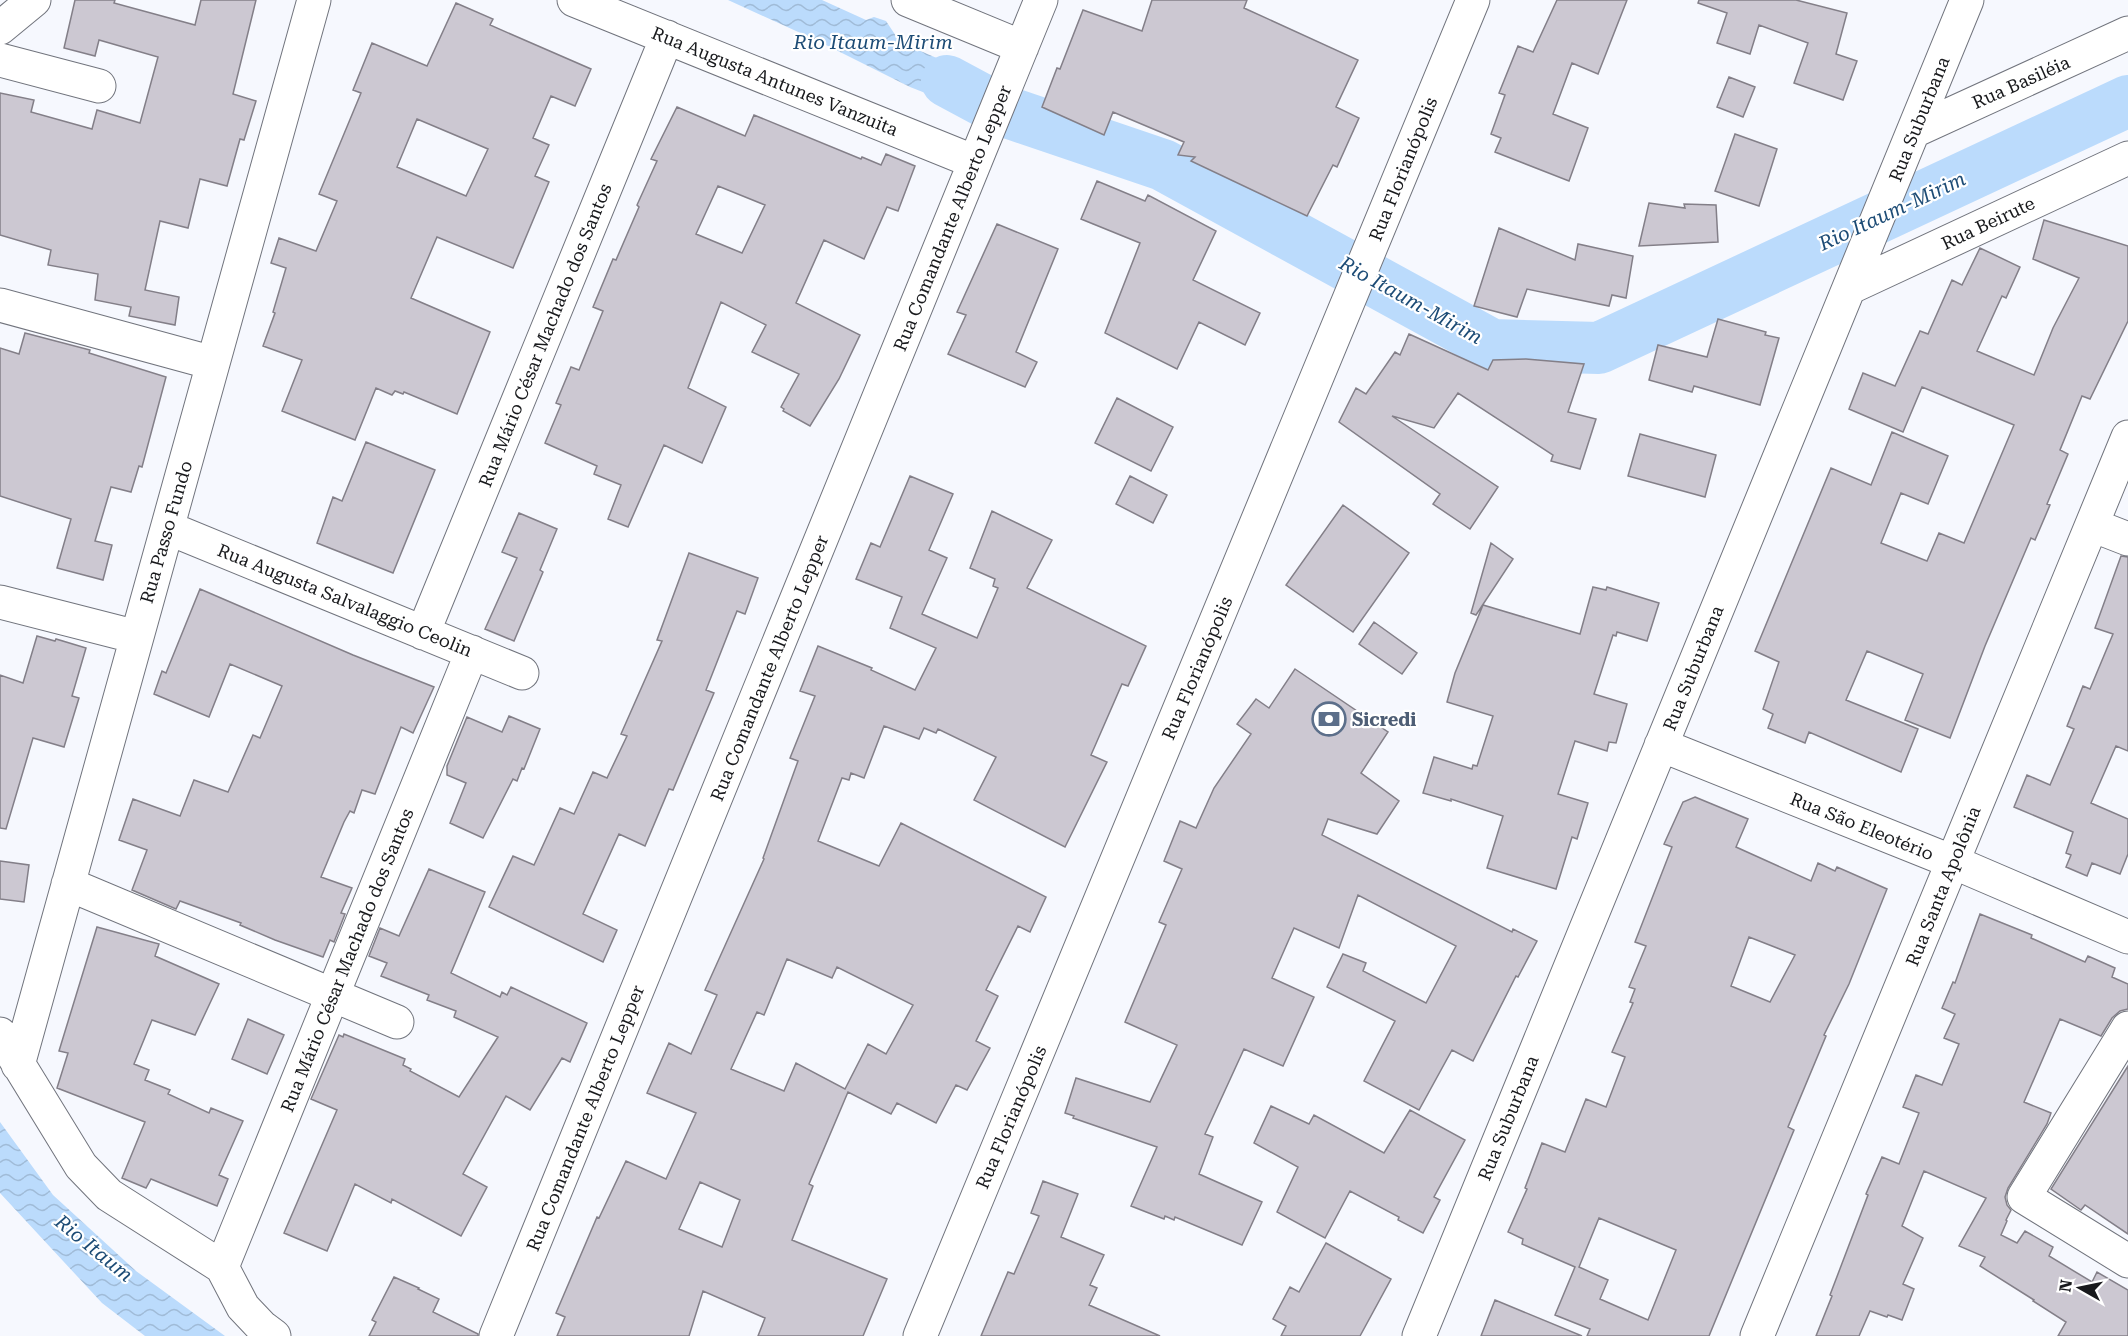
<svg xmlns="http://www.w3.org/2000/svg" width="2128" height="1336" viewBox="0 0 2128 1336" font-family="'Roboto Serif',serif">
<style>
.water{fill:url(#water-waves)}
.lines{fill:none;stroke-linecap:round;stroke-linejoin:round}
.river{stroke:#bbdbfc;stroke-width:52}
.building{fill:#ccc8d2;stroke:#837f88;stroke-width:1.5;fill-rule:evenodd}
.minor-casing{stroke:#71747d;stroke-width:35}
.major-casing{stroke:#71747d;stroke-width:35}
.minor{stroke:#fff;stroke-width:33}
.major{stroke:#fff;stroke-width:33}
.labels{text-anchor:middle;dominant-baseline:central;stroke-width:4.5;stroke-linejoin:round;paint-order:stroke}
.street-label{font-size:18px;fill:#18191c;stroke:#fff}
.service-label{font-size:18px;font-weight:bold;fill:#4e5e75;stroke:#fff;text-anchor:start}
.water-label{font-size:20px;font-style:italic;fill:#1d4c76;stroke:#fff}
</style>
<defs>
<pattern id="water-waves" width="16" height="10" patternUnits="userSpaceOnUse" patternTransform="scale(1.5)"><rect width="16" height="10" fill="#bbdbfc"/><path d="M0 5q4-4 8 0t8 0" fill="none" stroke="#a0bbd7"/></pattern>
</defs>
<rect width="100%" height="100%" fill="#f6f8fe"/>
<path class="water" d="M728,0h94l44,20 8,-3 12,4 14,21 103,45 -14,31 -79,-31 -92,-46z
M0,1122l53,73 83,76 89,65h-80l-43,-33 -102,-110z"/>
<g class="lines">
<path class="river" d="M947,81l54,29 162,55 329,180 107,3 529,-247"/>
</g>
<path class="building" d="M75,0h40l-1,3 81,22 6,-25h55l-23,94 23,7 -12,39 -4,-1 -13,47 -27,-7 -12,49 -28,-7 -15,69 34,7 -4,28 -46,-9 2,-9 -36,-7 3,-26 -50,-9 3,-15 -51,-15v-142l34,7 -3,12 61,17 5,-19 43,13 18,-66 -59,-17 -4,16 -31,-8z
M1152,0h95l-3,8 114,52 -22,47 23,11 -22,49 -4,-2 -26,51 -116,-55 4,-4 -17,-2 6,-13 -71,-30 -9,23 -62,-28 15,-39 3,1 23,-59 59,21z
M1557,0h70l-29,74 -26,-11 -19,51 35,14 -19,53 -74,-29 6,-14 -10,-4 14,-39 -6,-2 19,-47 15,6z
M1699,0h97l51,13 -11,41 21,7 -14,39 -49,-17 14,-40 -49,-18 -9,29 -33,-11 10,-30 -29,-10z
M456,3l37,16 -3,6 101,44 -16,37 -24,-10 -18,42 16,7 -14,31 14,6 -36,86 -76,-31 -26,61 79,34 -33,82 -53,-22 -1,2 -8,-3 -3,4 -16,-7 -21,52 -73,-29 20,-51 -39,-14 12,-33 -2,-1 13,-44 -15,-5 8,-25 37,13 21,-50 -18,-7 42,-101 -8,-3 19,-47 55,23zM417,119l71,30 -22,47 -69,-29z
M1729,77l26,10 -12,30 -26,-10z
M677,107l68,29 9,-21 107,44 1,-2 19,8 5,-11 29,12 -17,45 -11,-4 -23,52 -40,-19 -28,63 64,32 -21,44 -29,47 -27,-15 1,-2 -3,-2 18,-33 -47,-22 14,-27 -45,-23 -33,86 38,19 -24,56 -38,-18 -36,82 -20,-8 13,-34 -27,-11 3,-8 -52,-23 16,-38 -5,-2 15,-36 8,3 24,-59 -10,-4 20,-48 3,1 23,-53 -2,-2 20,-44 -6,-2zM718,186l47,19 -23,48 -46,-19z
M1735,134l42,15 -18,57 -44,-15z
M1097,181l48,20 3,-6 68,36 -23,49 67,33 -15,32 -46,-23 -22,47 -72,-36 35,-90 -59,-24z
M1649,203l36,5 -1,-4 32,1 2,37 -79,4z
M2044,220l84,26v75l-38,78 -8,-3 -22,54 8,4 -21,50 3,1 -15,35 -4,-2 -46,108 -35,92 -45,-18 18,-46 -56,-23 -21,49 72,29 -17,43 -92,-40 -4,11 -37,-15 5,-14 -10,-5 16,-47 -24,-11 76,-183 40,17 21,-53 56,24 -20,48 -27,-11 -20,50 46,18 12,-28 25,10 50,-118 -92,-38 -19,45 -54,-23 14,-36 32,13 25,-55 8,3 24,-54 10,5 18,-37 40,19 -14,31 -4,-2 -25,55 57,24 19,-47 26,-50 -46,-19z
M997,224l61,25 -42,103 21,10 -12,25 -77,-33 18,-39 -9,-3z
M1499,228l76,32 3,-16 55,12 -7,42 -14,-3 -3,11 -82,-17 -10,28 -43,-11z
M1718,319l48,13 -1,3 14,3 -19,67 -66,-19 -2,6 -43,-12 9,-35 49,12z
M25,333l65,17 -1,3 77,24 -24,90 -3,-1 -8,26 -20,-5 -16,54 17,4 -9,35 -46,-12 14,-49 -71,-23v-148l19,6z
M1409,334l79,36 5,-10 33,-1 58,5 -16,48 28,7 -16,50 -29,-8 2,-6 -95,-62 -24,35 -42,-12 106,71 -28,42 -37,-25 7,-10 -101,-72 17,-34 10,6 29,-42 5,3z
M1117,398l56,29 -22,44 -56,-28z
M1640,434l76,21 -11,42 -77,-21z
M366,442l69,28 -42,103 -76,-30 16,-46 9,4z
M910,476l43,18 -24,56 18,8 -25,56 55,24 21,-50 -5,-2 2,-7 -25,-11 22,-57 60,29 -25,48 119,58 -18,40 -6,-2 -31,71 16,7 -42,85 -91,-47 22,-43 -58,-28 -2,4 -12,-5 -5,11 -35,-13 -20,52 -13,-5 -2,7 -7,-2 -24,63 61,25 22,-43 145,74 -16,35 -12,-6 -32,64 12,6 -22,45 14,7 -23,42 -11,-5 -20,38 -39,-20 -6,11 -43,-22 -39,92 4,2 -21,54 95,39 -24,57h-105l7,-18 -62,-27 -14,45h-132l8,-19 -9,-4 41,-96 2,1 27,-57 40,18 30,-66 -49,-20 22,-50 22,11 26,-59 -12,-5 59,-131 -1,-1 35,-97 -8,-3 25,-62 -15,-5 18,-45 54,22 -1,2 44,20 21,-42 -46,-20 12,-31 -46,-18 15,-36 9,4zM787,959l45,19 5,-11 76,38 -27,49 -18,-10 -23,45 -49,-26 -12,28 -53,-22 26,-57 7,3zM700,1182l40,18 -18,47 -43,-18z
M1130,476l37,19 -14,28 -37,-19z
M1343,505l66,48 -56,79 -67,-47z
M519,513l38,16 -17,41 3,2 -29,69 -29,-12 32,-71 -15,-6z
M1491,543l22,16 -37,56 -5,-2z
M689,553l69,25 -13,36 -8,-3 -31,79 8,3 -41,97 -4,-1 -24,57 -26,-12 -36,80 34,16 -14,32 -114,-55 24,-51 21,9 26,-57 14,6 19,-42 14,6 20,-42 -6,-2 41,-93 -5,-1z
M2121,556l7,1v194l-12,-5 -25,57 37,16v35l-8,20 -28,-11 -5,13 -21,-9 5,-12 -5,-2 7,-21 -59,-25 13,-32 23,10 24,-56 -7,-3 16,-40 7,3 23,-55 -18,-6z
M1593,587l13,3 1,-3 52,16 -12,38 -30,-9 -1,4 -3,-1 -19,59 33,10 -11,39 -7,-1 -2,9 -32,-10 -17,53 30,9 -11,36 -5,-2 -16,52 -69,-21 16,-52 -52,-17v2l-28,-8 11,-36 38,12 1,-4 4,1 16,-50 -46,-14 8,-29 28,-68 97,29z
M200,589l153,66 81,32 -21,46 -12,-6 -26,67 -13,-4 -8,23 -4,-2 -6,11 -23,55 31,11 -11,25 4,1 -11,28 -4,-2 -7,17 -48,-17 -35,-15 1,-2 -61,-22 -4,8 -44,-19 15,-40 -28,-10 14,-41 47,17 14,-36 34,12 25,-57 7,3 22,-52 -52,-22 -21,53 -55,-23 8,-23 4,2z
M1374,622l43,31 -15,21 -43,-30z
M37,636l18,5 1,-2 30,9 -14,48 7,2 -15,49 -31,-9 -27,91 -6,-1v-153l23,8z
M1295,669l93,63 -27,41 38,28 -22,33 -49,-15 -6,16 190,97 1,-3 24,12 -19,36 -2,-1 -43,85 -21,-11 -33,60 -55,-29 31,-60 -68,-34 16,-33 23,9 -3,8 63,32 30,-57 -98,-51 -19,53 -45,-20 -22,50 42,19 -31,69 -39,-17 -39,85 8,3 -14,37 63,28 -20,43 -67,-28 -1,3 -9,-4 -1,3 -33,-13 26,-59 -84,-29 1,-2 -9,-3 11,-35 74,24 27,-57 -52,-23 41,-97 -7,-3 23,-53 -18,-8 16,-40 16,7 18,-40 37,-54 -14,-10 19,-25 13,9z
M509,716l31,13 -16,40 -2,-1 -5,13 -4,-2 -30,59 -33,-15 16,-40 -19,-8v-9l20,-49 35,15z
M1695,797l53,22 -12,28 75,34 7,-18 17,8 2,-4 50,22 -38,95 -25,51 2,1 -38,91 6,3 -85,206h-122l3,-7 -35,-14 20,-48 -53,-23 1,-5 -15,-7 19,-43 -2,-1 17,-45 23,9 21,-53 20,8 19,-50 -13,-5 21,-49 -3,-1 5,-13 -6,-2 17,-41 -11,-4 37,-95 -8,-3 19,-42zM1749,937l46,18 -25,47 -39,-16zM1599,1218l77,32 -28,70 -48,-21 8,-19 -29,-13z
M0,861l29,4 -5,37 -24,-3z
M429,869l56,23 -34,81 49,24 2,-5 5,3 4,-8 76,36 -17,39 -8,-4 -32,52 -24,-14 -43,78 24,13 -26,49 -69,-37 -1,4 -36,-19 -28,67 -43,-18 53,-123 -26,-11 28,-64 4,2 1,-3 61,25 -2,6 8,4 -1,2 49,26 39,-60 -44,-20 2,-6 -29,-11 2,-5 -48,-19 6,-13 -18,-7 11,-28 19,8z
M1980,914l52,21 -1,3 54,24 3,-6 27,12 -3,9 16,7v25l-8,2 -8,7 -11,18 -41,-17 -36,83 27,11 -4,11 -39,64 -3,9 2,8 4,5 -5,10 1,1 -6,14 16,8 8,-12 28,16 -4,9 43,26 5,-10 31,18v46h-70l8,-14 -33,-21 1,-1 -54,-34 5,-9 -26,-11 27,-48 -62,-27 -22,55 21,12 -20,46 11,5 -12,31 -14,-5 -1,2 -17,-6 -11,25h-43l16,-40 -2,-1 38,-100 -2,-1 16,-37 17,7 20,-51 -16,-6 13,-32 26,10 17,-41 -15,-6 11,-24 -13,-6 11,-26 2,1z
M97,927l62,17 -4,12 64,28 -24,51 -43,-15 -18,44 15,6 -4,10 25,10 -2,4 41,19 2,-5 32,13 -24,54 9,4 -11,27 -66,-27 -5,9 -24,-10 23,-56 -88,-34 11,-35 -9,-2z
M248,1019l36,16 -17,39 -35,-15z
M2128,1066v168l-43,-29 -4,5 -30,-21z
M1271,1106l38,18 5,-9 70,38 26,-43 55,30 -31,57 6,3 -17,33 -25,-13 1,-3 -49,-26 -25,47 -48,-26 21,-45 -44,-24z
M1043,1181l35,13 -17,43 43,18 -14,30 7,3 -8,17 71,31h-179l27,-64 6,2 25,-58 -8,-3z
M1326,1243l65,36 -31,57h-79l5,-10 -13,-7 17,-32 9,5z
M394,1277l25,11 -1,1 21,10 -6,13 45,22v2h-109l7,-14 -4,-2z
M1495,1300l87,36h-101z"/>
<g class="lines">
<defs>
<path id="minor" d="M574,0l401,162
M908,0l114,47
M0,28l34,-28
M0,60l99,26
M1914,131l214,-98
M1849,288l279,-130
M0,305l213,58
M2092,525l36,14
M168,528l354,145
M0,602l137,35
M423,633l244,-596
M1661,745l292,117 175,75
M68,884l329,138
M2128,1028l-104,169 104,64
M0,1034l81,132 28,29 113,72 21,40 19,20 12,9
M18,1065l296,-1065
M222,1267l250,-615
M496,1336l545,-1336
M1419,1336l548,-1336
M1757,1336l371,-899"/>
<path id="major" d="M920,1336l553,-1336"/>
</defs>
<use href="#minor" class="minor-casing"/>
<use href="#major" class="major-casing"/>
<use href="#minor" class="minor"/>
<use href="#major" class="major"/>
</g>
<defs>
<symbol id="bank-ring" viewBox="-11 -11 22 22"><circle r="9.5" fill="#fff" stroke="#5c6f8a" stroke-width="1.5"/><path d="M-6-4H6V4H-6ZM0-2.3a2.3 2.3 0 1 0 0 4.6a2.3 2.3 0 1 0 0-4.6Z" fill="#5c6f8a"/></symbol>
</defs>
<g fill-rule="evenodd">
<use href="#bank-ring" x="1310" y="700" width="38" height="38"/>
</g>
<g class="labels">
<g class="street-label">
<text transform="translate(775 81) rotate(22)">Rua Augusta Antunes Vanzuita</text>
<text transform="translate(2021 82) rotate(-24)">Rua Basiléia</text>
<text transform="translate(1919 119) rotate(-68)">Rua Suburbana</text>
<text transform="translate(1403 169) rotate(-68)">Rua Florianópolis</text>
<text transform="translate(952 218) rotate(-68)">Rua Comandante Alberto Lepper</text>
<text transform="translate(1988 223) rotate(-25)">Rua Beirute</text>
<text transform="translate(545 335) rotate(-68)">Rua Mário César Machado dos Santos</text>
<text transform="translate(166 532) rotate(-74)">Rua Passo Fundo</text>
<text transform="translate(345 600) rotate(22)">Rua Augusta Salvalaggio Ceolin</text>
<text transform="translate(769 668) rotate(-68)">Rua Comandante Alberto Lepper</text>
<text transform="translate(1197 668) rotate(-67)">Rua Florianópolis</text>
<text transform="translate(1693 668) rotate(-68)">Rua Suburbana</text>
<text transform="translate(1862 826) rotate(22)">Rua São Eleotério</text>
<text transform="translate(1943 886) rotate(-68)">Rua Santa Apolônia</text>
<text transform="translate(347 960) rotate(-68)">Rua Mário César Machado dos Santos</text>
<text transform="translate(1011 1117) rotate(-67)">Rua Florianópolis</text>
<text transform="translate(585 1118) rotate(-68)">Rua Comandante Alberto Lepper</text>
<text transform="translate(1508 1118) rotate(-68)">Rua Suburbana</text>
</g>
<g class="service-label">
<text x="1352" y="719">Sicredi</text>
</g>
<g class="water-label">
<text x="873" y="42">Rio Itaum-Mirim</text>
<text transform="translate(1892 211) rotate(-25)">Rio Itaum-Mirim</text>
<text transform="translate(1411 300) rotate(29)">Rio Itaum-Mirim</text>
<text transform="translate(94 1248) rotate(39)">Rio Itaum</text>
</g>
</g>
<g transform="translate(2080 1288) rotate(279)" stroke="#ffffff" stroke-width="4.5" paint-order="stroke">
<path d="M0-4.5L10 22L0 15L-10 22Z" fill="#18191c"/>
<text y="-9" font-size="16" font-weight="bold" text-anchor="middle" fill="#18191c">N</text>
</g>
</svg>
